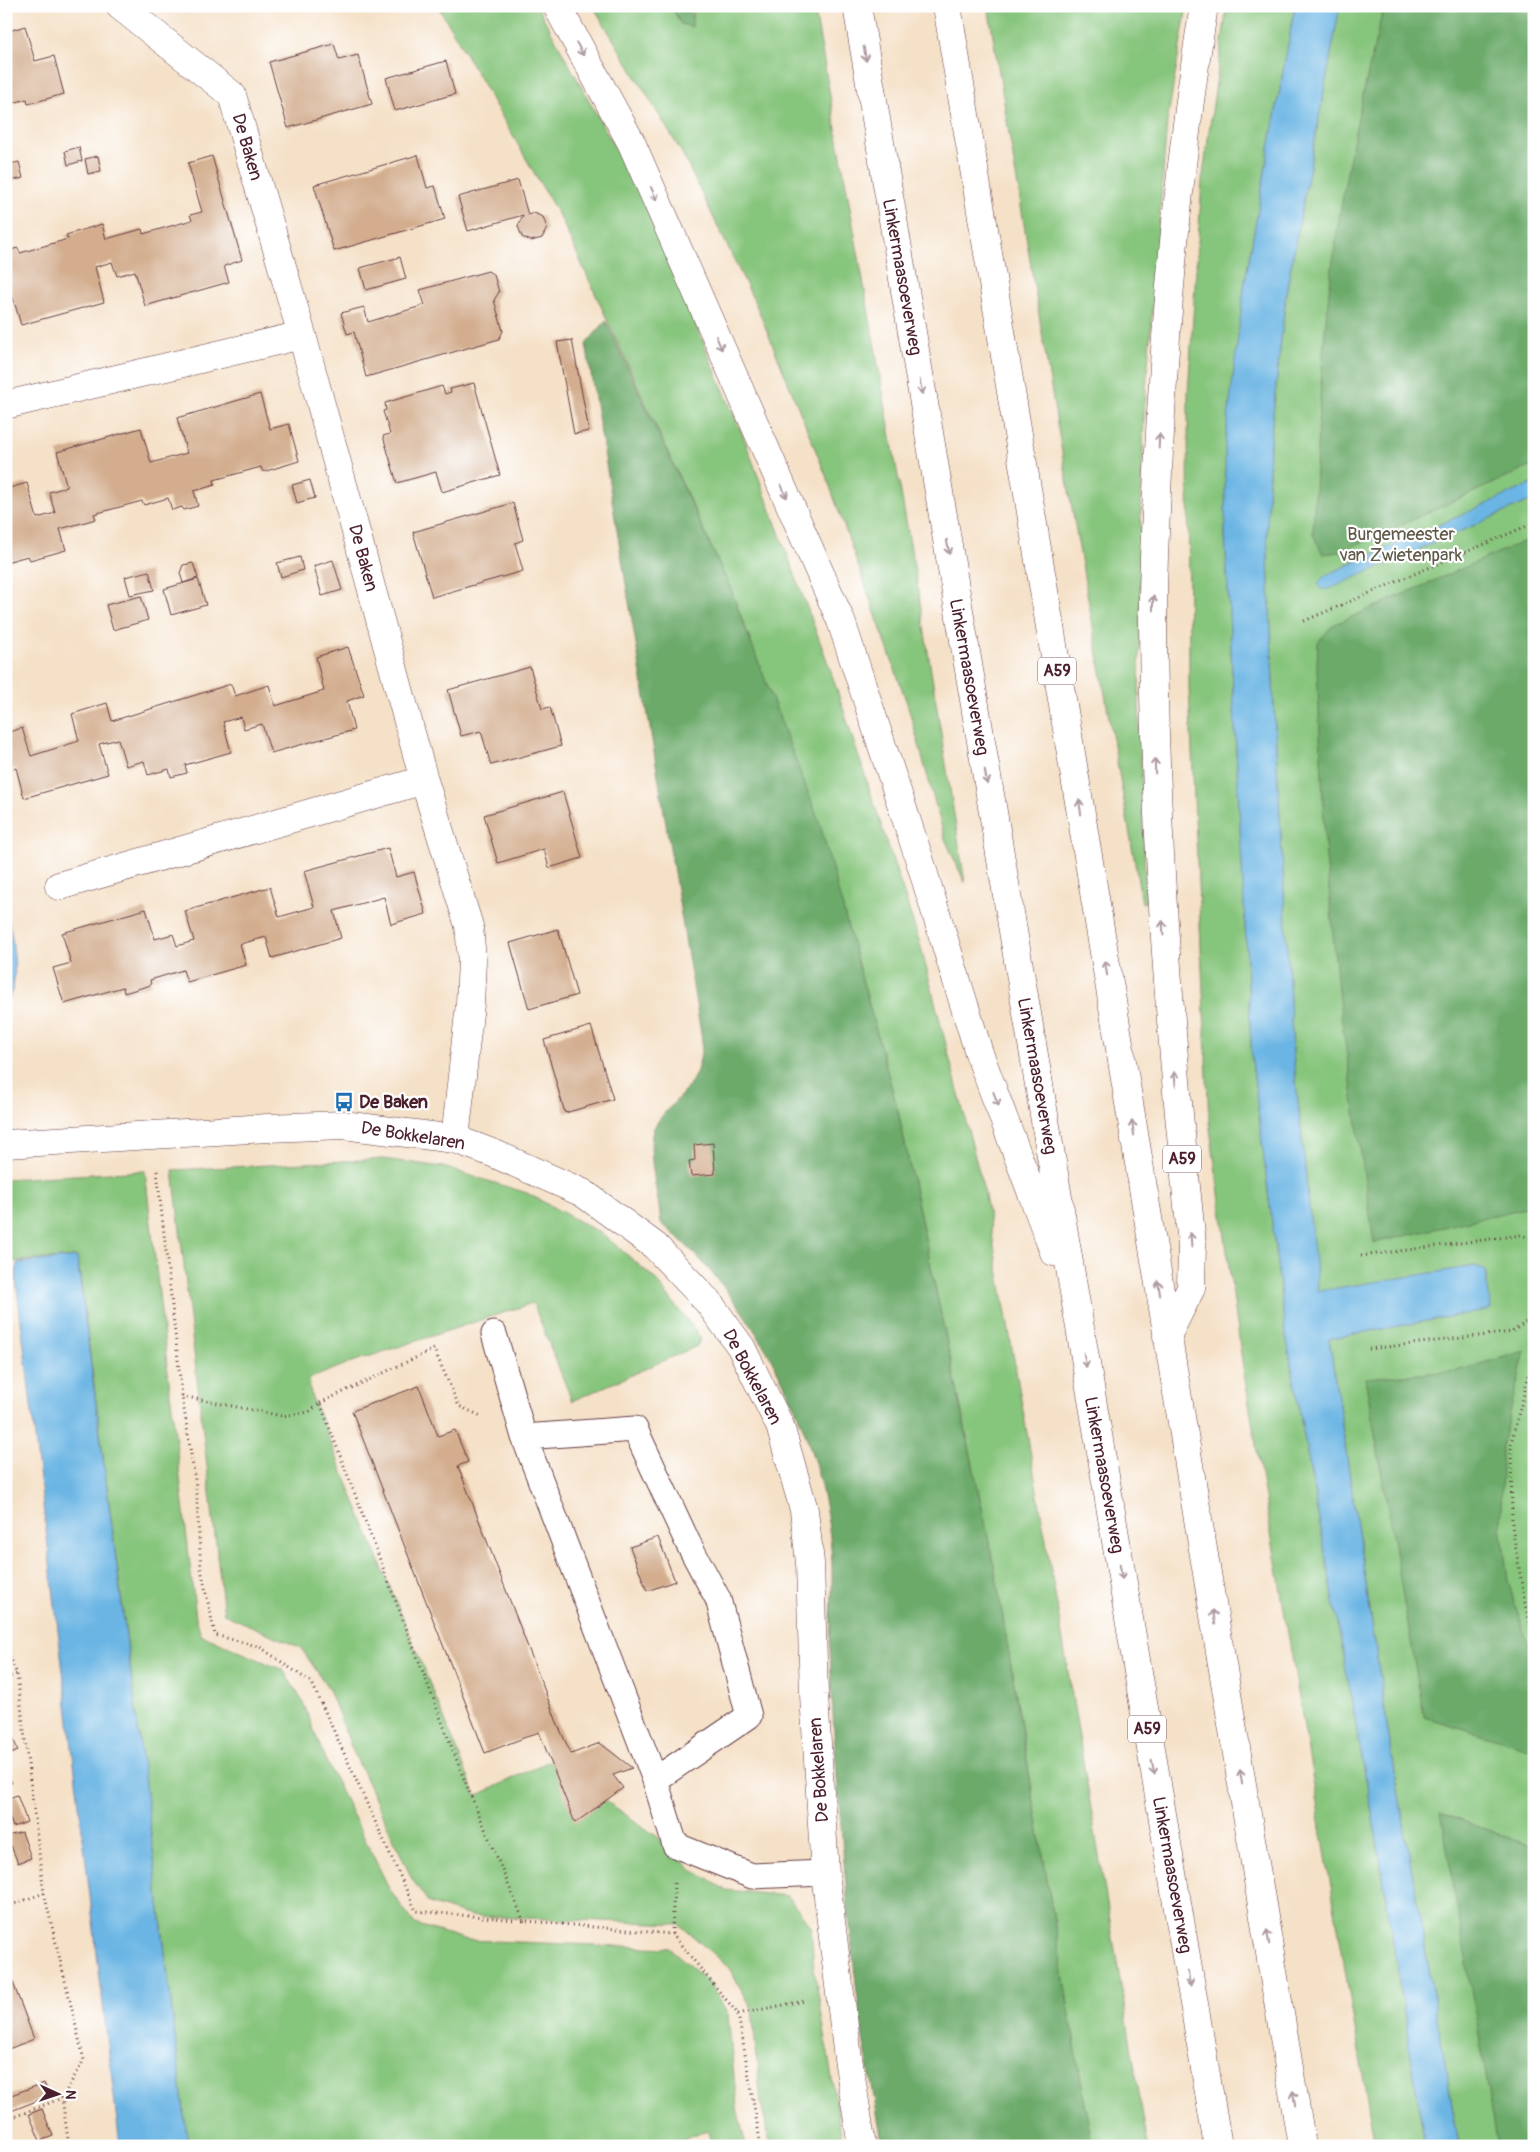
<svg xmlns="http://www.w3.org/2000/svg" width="1540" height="2152" viewBox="0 0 1540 2152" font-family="Pangolin,sans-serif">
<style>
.green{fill:#86c57b;stroke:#687253}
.forest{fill:#6caa6b;stroke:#5b644b}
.water{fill:#6bb5e4;stroke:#5a6a88}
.building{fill:#d3ad8e}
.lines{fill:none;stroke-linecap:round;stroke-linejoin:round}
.lane-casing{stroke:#643c43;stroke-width:27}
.street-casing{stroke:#643c43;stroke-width:29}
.highway-casing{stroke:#643c43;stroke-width:29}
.path{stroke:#643c43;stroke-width:3;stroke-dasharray:1 4;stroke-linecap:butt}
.lane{stroke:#fff;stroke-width:25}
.street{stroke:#fff;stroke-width:28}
.highway{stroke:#fff;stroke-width:28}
.oneway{stroke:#ae9aa0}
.labels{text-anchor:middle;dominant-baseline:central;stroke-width:4.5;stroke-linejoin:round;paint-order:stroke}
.shield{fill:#fff;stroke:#80626b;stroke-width:1}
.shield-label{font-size:16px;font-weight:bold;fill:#4a1f2b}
.street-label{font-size:18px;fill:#4a1f2b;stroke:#fff}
.park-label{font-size:18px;fill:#5f5947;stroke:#fff}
.poi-label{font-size:18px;font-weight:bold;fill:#4a1f2b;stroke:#fff;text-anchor:start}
</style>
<rect width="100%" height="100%" fill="#fff"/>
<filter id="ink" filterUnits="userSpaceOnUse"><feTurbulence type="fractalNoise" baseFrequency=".02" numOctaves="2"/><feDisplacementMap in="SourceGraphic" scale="10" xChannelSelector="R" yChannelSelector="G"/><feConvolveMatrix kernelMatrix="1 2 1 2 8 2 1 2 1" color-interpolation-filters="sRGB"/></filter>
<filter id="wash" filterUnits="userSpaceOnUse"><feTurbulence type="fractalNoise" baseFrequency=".0096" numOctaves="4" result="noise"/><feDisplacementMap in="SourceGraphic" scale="20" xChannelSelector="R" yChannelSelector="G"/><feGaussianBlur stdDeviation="1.12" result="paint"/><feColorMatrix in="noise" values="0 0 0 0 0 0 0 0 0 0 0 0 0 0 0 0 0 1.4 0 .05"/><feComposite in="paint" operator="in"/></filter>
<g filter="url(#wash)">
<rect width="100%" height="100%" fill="#f5e1c8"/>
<path class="green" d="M438,6h99l104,189 104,246 84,225 90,274 66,255 60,340 103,611h-56l-98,-581 -96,-454 -79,-287 -88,-234 -169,-369z
M593,6h78l10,18 13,-9 -2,-9h122l102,571 49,306 -20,-44 -37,-133 -81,-228 -69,-169 -76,-156z
M988,6h199l-20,116 -23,294 -3,94 -2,196 7,196 -4,1 -86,-485z
M1227,6h68l-51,281 -19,246 27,528 34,275 93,516 46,294h-50l-132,-778 -34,-247 -20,-433 -1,-296 14,-211z
M1340,6h194v2140h-75l-71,-415 -59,-393 161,-29 -5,-39 -10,-4 -157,26 -25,-238 -19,-345 -7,-178 3,-89 16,-149z
M383,1159l60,8 84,26 77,42 50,43 47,60 -4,8 -125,55 -39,-98 -184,60 -40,16 2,16 165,401 73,-35 113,79 29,29 35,21 61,6 24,30 3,42 29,178h-72l-10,-42 -9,-96 -23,-40 -50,-44 -208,-8 -42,-13 -17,-24 -60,-130 -23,-60 -28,-41 -77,-34 -51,-444z
M145,1171l51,447 5,17 82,35 20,32 22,57 66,133 24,32 52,16 203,8 40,36 18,31 9,93 9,38h-33l-6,-16 -43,16h-476l-45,-378 -64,-500 -3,-11 -70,5v-83z"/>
<path class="forest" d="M671,6h21v21l-11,-3z
M1384,6h150v459l-194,87 -17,2 -10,-20c5,-107 9,-215 27,-320 11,-70 27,-139 44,-208z
M606,321l125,269 89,234 78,287 96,454 98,581h-209c-6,-34 -13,-68 -19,-102 -13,-89 -20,-179 -27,-268 -3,-42 -6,-85 -7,-128 0,-27 3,-55 2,-83 -4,-123 -76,-265 -171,-342 -2,-25 -13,-64 -9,-88 2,-16 26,-34 36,-48 11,-15 13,-29 14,-47l-116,-696z
M1534,537v669l-160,37 -35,-242 -14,-156 -8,-178 1,-25 15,-17z
M1525,1351l-23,94 -1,80 7,56 16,52 10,23v94l-110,-33 -59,-339 91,-7z
M1441,1813l93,34v299h-36z"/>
<path class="water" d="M1295,6h45l-54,287 -16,149 -3,89 7,178 19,345 25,237 157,-25 10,4 6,39 -162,30 59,392 71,415h-34l-46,-294 -93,-516 -34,-275 -27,-528v-91l19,-155z
M1534,483v16l-205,90h-8l-3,-6 8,-8z
M6,911c6,21 16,74 0,91z
M77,1257l66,511 45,378h-68l-104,-866 1,-17z"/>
<g id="blocks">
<path class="building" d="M25,26l10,35 19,-5 10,38 -36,10 -1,-5 -21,6v-73z
M334,44l5,16 19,-5 14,49 -84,24 -19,-66z
M446,61l9,33 -60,17 -9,-33z
M79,147l3,14 -14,4 -3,-14z
M418,155l9,33 8,-2 10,33 -111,32 -20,-66z
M98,156l3,15 -13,3 -3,-15z
M212,156l30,104 -18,6 5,16 -84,24 -10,-35 -18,5 -5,-14 -17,5 9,35 -83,23 -10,-34 -5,1v-41l12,-3 2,5 48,-14 -2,-4 36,-11 4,15 36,-10 1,5 49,-14 -2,-5 12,-3 -14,-49z
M19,162l4,16 -17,4v-17z
M518,180l10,35 6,-2 9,4 4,11 -5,10 -11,3 -9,-4 -4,-11 5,-11 -55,16 -10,-34z
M400,257l6,22 -40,11 -6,-22z
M488,271l6,4 5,17 -5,8 9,31 -4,8 -133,38 -12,-45 -7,2 -6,-21 23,-6 4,15 57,-17 -5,-15z
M572,340l17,91 -15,3 -17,-92z
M474,383l26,92 -58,17 -6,-20 -39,11 -14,-47 7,-2 -7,-23 3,-1 -1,-7 57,-17 3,8 6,-2 -1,-3z
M260,394l10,35 19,-5 10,37 -36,11 -2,-5 -47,13 1,5 -21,6 4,15 -14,4 -2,-3 -10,3 -4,-12 -24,7 -2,-4 -48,13 2,5 -36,10 6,21 -36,10 -2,-4 -22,6v-73l21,-6 10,35 18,-5 -6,-21 18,-5 -10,-35 84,-24 10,35 36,-10 -10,-35z
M310,480l5,18 -18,5 -5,-18z
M513,503l10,37 -8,3 8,28 -91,26 -19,-65z
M300,557l3,13 -22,7 -4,-14z
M333,560l9,30 -20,6 -8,-30z
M193,563l5,15 -15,5 -3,-10 3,-8z
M149,571l5,19 -24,5 -5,-18z
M198,579l8,26 -35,10 -7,-26z
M141,596l7,24 -35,10 -7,-25z
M348,647l16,48 -17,6 7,29 -83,23 -9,-29 -18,5 -3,-12 -18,5 8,30 -46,13 2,8 -16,4 -2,-8 -21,6 -4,-14 -18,5 -8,-27 -19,5 9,30 -84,24 -8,-30 -10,3v-38l16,-5 9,28 48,-15 -7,-27 35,-11 5,18 119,-37 4,12 34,-11 6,21 49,-15 -8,-34z
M530,667l12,42 8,-2 11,39 -70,19 -10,-34 -20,5 -13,-46z
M563,792l19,66 -33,10 -5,-19 -46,14 -14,-48z
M388,848l8,29 18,-5 12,42 -35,10 -7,-27 -50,14 7,27 -69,20 -6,-21 -26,7 6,21 -59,17 -4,-12 -33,10 1,5 -27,8 -1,-6 -59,17 -11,-36 18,-5 -9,-30 84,-24 9,30 18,-5 4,12 17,-5 -9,-30 85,-24 9,30 35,-10 -10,-36z
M558,929l19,66 -48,14 -19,-66z
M591,1026l22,73 -48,14 -21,-73z
M713,1143l2,31 -24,2 -2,-15 6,-1 -1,-15z
M419,1386l19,50 17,-6 13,32 -10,4 100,259 13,29 29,-11 32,25 -19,7 10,13 -48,35 -36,-91 -54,21 -133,-342z
M658,1537l17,44 -28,10 -17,-44z
M8,1725l10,26 -12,5v-30z
M6,1769l6,14 -6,2z
M17,1795l10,27 -14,5 -7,-19v-9z
M22,1832l9,26 -13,5 -11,-27z
M6,1964l28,75 -28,11z
M44,2083l5,13 -43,17v-16z
M42,2109l11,27 -13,5 -11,-27z"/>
</g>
</g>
<g filter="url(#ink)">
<use href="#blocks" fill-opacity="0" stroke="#643c43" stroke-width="1"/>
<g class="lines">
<defs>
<path id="lane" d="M494,1334l30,103 131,343 20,65 77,31 73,-3
M524,1437l111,-8 53,114 30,56 31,117 -94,64"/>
<path id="street" d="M120,6l112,89 70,240 122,445 45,146 3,34 -2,44 -15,135
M6,405l296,-70
M59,886l365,-106
M6,1144l261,-16 76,-3 112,14 40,15 88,39 72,53 54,57 32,44 39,79 24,84 6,53 4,132 11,178 23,185 14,88"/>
<path id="highway" d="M557,6l74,136 210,479 78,237 60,195 75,199
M857,6l361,2140
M947,6l355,2140
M1167,1336l24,-48 1,-44c-23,-213 -39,-427 -39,-641 0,-44 3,-88 5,-131 7,-156 21,-312 46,-466"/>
</defs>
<use href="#lane" class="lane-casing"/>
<use href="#street" class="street-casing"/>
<use href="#highway" class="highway-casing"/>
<path class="path" d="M1304,621l230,-98
M157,1171l25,225 14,90 5,83 14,66 45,12 52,36 104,228 256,23 66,80 23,132
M1361,1256l160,-21 13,4
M1369,1349l143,-17 22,-16
M1534,1356l-23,87 1,83 14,83 8,27
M182,1396l100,20 27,-4 11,-9 142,371 62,148
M320,1403l114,-54 25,57 24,11
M6,1647l11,27 27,219 40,167 -22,38 7,48
M6,1678l11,-4
M6,1907l38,-14
M672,1934l2,-51
M738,2014l66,-13
M6,2120l56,-22"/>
<use href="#lane" class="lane"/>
<use href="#street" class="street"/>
<use href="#highway" class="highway"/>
</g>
<defs><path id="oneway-shaft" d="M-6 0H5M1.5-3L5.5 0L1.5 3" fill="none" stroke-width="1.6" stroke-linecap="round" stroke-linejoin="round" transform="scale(1.25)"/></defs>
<g class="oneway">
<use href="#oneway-shaft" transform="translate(580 49) rotate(61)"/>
<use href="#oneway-shaft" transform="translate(865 54) rotate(80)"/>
<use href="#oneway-shaft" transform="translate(654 194) rotate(66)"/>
<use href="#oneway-shaft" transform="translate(719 343) rotate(66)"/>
<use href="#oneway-shaft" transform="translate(921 387) rotate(80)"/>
<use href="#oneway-shaft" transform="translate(1159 441) rotate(-88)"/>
<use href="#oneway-shaft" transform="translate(784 491) rotate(66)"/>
<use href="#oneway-shaft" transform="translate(948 547) rotate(80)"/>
<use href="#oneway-shaft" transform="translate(1153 603) rotate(-90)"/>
<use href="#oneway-shaft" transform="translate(1155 766) rotate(-91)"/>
<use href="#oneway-shaft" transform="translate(986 777) rotate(80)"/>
<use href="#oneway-shaft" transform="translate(1080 807) rotate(-99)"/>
<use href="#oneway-shaft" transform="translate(1163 928) rotate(-93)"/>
<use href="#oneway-shaft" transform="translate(1106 968) rotate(-99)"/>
<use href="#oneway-shaft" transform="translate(1175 1079) rotate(-95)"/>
<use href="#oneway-shaft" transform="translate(996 1099) rotate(69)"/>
<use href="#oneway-shaft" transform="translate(1133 1128) rotate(-99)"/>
<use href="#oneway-shaft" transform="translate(1191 1240) rotate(-94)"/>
<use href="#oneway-shaft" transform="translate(1159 1288) rotate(-99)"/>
<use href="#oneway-shaft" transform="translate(1085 1360) rotate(80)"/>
<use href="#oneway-shaft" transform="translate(1121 1572) rotate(80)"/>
<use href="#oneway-shaft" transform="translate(1214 1617) rotate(-99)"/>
<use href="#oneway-shaft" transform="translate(1153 1767) rotate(80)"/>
<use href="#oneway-shaft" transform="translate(1241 1777) rotate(-99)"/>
<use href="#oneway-shaft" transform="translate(1268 1937) rotate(-99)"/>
<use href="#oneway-shaft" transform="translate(1189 1979) rotate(80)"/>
<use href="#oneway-shaft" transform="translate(1294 2098) rotate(-99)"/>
</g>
</g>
<defs>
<symbol id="bus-bare" viewBox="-9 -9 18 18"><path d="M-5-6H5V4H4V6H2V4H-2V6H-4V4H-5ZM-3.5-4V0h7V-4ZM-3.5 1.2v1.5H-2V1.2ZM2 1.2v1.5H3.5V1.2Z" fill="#1f6fb2" stroke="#fff" stroke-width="2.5" paint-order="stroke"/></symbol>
</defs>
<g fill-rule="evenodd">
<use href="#bus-bare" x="330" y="1088" width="28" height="28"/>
</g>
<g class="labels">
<g class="shield">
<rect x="1038" y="657.5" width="38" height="27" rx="4"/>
<rect x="1163" y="1145.5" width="38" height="27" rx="4"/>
<rect x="1128" y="1715.5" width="38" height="27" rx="4"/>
</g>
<g class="shield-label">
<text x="1057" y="671">A59</text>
<text x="1182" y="1159">A59</text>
<text x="1147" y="1729">A59</text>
</g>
<g class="street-label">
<text transform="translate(247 147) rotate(74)">De Baken</text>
<text transform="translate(902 277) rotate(80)">Linkermaasoeverweg</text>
<text transform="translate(363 558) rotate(75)">De Baken</text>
<text transform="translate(969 677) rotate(80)">Linkermaasoeverweg</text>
<text transform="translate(1037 1076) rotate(80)">Linkermaasoeverweg</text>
<text transform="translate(413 1136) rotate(9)">De Bokkelaren</text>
<text transform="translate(752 1377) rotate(62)">De Bokkelaren</text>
<text transform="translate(1104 1475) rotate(80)">Linkermaasoeverweg</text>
<text transform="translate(819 1770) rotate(-94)">De Bokkelaren</text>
<text transform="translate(1172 1875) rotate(80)">Linkermaasoeverweg</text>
</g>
<g class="park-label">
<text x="1401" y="534">Burgemeester<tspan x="1401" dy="21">van Zwietenpark</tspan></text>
</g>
<g class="poi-label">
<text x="359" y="1102">De Baken</text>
</g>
</g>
<rect width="1540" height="2152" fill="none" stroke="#fff" stroke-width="25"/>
<g transform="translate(58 2094) rotate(93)" stroke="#ffffff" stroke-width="4" paint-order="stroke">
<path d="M0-4L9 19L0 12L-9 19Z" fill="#4a1f2b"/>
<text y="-8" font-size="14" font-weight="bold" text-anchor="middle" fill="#4a1f2b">N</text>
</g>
</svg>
